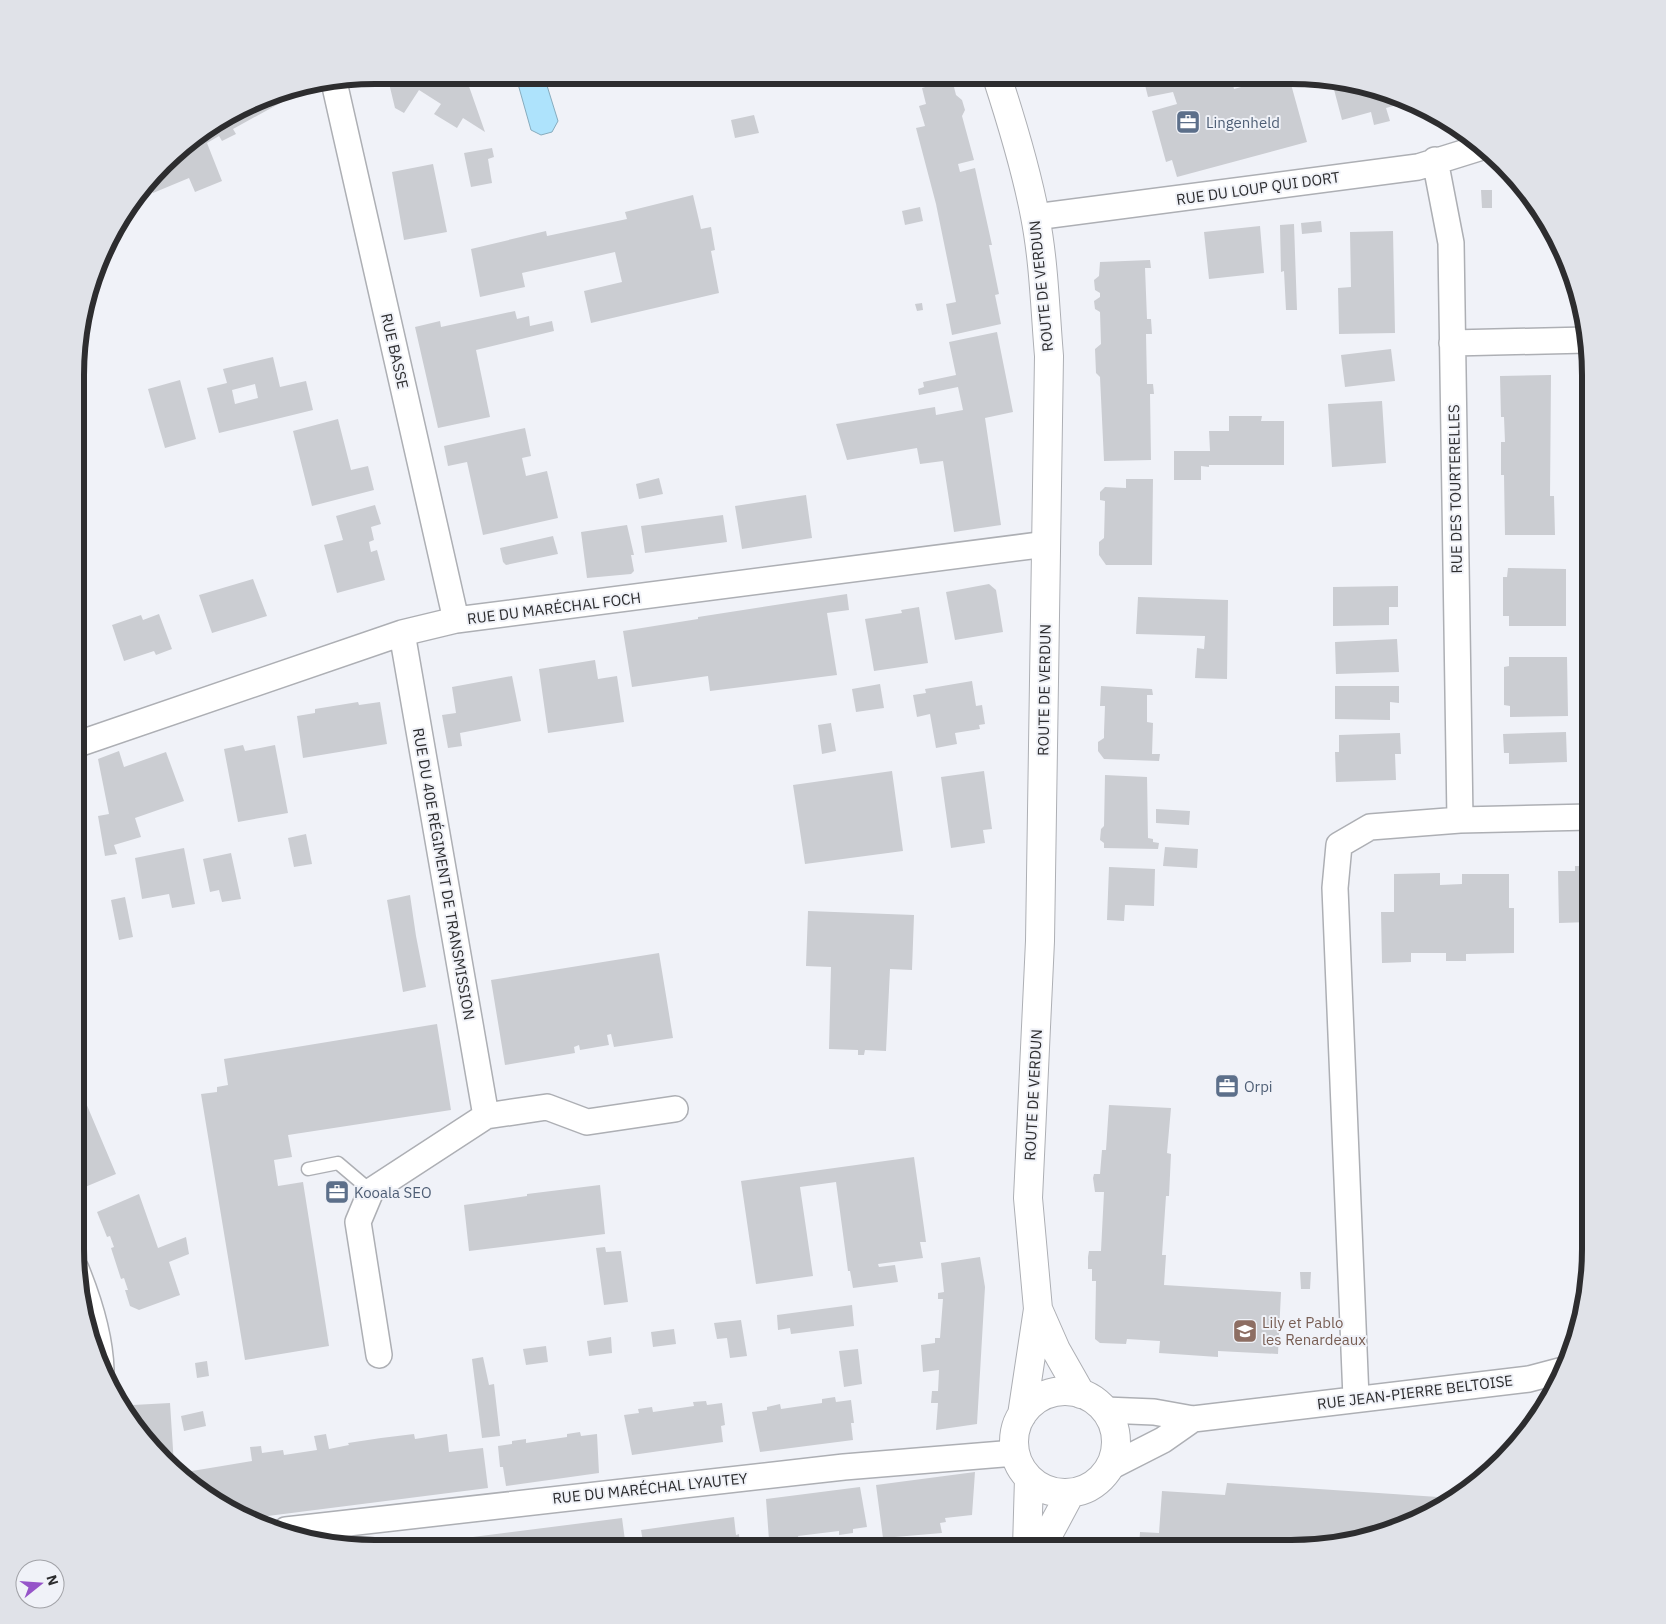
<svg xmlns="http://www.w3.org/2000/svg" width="1666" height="1624" viewBox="0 0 1666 1624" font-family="'IBM Plex Sans',sans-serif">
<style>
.water{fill:#aee3fc;stroke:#87acbe}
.building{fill:#cbcdd2;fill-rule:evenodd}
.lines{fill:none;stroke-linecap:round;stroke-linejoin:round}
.lane-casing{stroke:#adafb4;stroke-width:15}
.street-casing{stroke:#adafb4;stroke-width:28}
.secondary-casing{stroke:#adafb4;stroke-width:30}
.lane{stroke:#fff;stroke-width:12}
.street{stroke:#fff;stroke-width:25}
.secondary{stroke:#fff;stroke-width:28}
.labels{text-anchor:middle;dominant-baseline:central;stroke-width:4;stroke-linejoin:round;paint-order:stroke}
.service-label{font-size:15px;fill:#4e5e75;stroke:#f0f2f8;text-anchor:start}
.street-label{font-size:15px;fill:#2d2d2f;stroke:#f0f2f8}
.education-label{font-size:15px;fill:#785e54;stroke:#f0f2f8;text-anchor:start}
.rim{fill:none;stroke:#2d2d2f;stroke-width:6}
</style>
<rect width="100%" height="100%" fill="#f0f2f8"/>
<path class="water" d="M544,76l14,45 -6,11 -11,3 -10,-5 -13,-46z"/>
<path class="building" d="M387,75h78l20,57 -22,-14 -6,10 -23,-14 7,-10 -22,-14 -15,23 -9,-5z
M506,75h19v1l-17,5z
M885,76h33v1l-38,9 -2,-8z
M1143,77h88l3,12 42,-12h13l18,65 -130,35 -5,-17 -6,2 -14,-51 25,-7 -4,-12 -25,5z
M1331,78l73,25 -18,5 4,13 -16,4 -3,-13 -29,8z
M952,79l4,16 6,5 3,10 -3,6 12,44 -16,4 2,8 15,-4 17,77h-3l10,49 -4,1 6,29 -49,11 -6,-31 10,-2 -20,-98 -20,-76 9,-2 -6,-20 7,-2 -4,-16z
M313,85l-80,44 3,5 -14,7 -3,-5 -12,7 15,38 -27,11 -6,-14 -36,15 -4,-9 28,-35 101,-58z
M754,115l5,18 -24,5 -4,-18z
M492,148l2,9 -6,2 4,24 -21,4 -7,-34z
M433,164l14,68 -43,8 -12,-68z
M1481,190h11v18h-10z
M693,195l8,34 10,-2 4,23 -4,1 8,42 -128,30 -7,-32 38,-9 -7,-30 -93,21 3,14 -45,10 -9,-48 75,-18 1,5 80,-17 -2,-7z
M920,207l3,14 -18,4 -3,-14z
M1321,221l1,11 -20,2 -1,-11z
M1294,224l3,86h-11l-2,-39 -3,1 -1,-47z
M1260,226l4,47 -55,6 -5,-47z
M1393,231l2,102 -56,1 -1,-46 13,-1 -1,-55z
M1150,260l1,8h-6l2,51h4l1,15h-6l1,50h6l1,10h-4l1,66 -47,1 -4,-84 -4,-4 -1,-24 6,-5 -1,-32 -5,-3 -1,-8 6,-4v-4l-5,-3 -1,-10 5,-4 1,-14z
M922,303l1,7 -6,1 -2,-7z
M515,311l2,8 12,-3 1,10 22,-5 2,10 -78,19 14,67 -52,11 -23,-101 25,-6 1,6z
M997,332l16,80 -28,6 16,107 -47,7 -11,-71 -23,3 -3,-16 -70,12 -11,-36 99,-17 1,8 27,-5 -5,-23 -39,8 -1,-6 6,-2 -1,-5 33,-7 -7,-33z
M1391,349l4,32 -50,6 -4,-32z
M273,357l7,30 26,-6 7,29 -94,23 -12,-45 20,-5 -4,-14zM255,384l3,14 -23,6 -3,-14z
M1551,375l-1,121h4l1,39h-50l-1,-60h-3v-33h4l-1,-25h-3l-1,-41z
M180,380l16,59 -31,9 -17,-59z
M1382,401l4,62 -54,4 -4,-63z
M1229,416h33l-1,5h23v44h-75v2l-8,-1v14h-27v-29h36l-1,-20h20z
M338,419l13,51 17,-4 6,24 -62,16 -19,-75z
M525,428l6,28 -9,2 4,18 21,-5 11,47 -75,17 -16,-73 -19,4 -4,-20z
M659,478l4,16 -24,5 -3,-15z
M1126,479h27l-1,86h-46l-7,-10v-13l5,-4 1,-37 -5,-1v-8l5,-5 21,1z
M806,495l6,43 -70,11 -7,-43z
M375,505l6,19 -10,3 3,13 -5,2 2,10 6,-2 8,30 -48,13 -13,-48 19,-5 -7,-24z
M723,515l4,27 -82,11 -4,-27z
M627,525l7,30h-3l3,16 -3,3 -44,4 -6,-46z
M553,536l5,18 -52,11 -3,-3 -3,-14z
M1508,568l58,1v57h-57v-10h-6v-39h4z
M253,579l14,37 -55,17 -13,-38z
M989,584l7,6 7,42 -48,8 -9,-48z
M1398,586v21h-9v18l-56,1v-39z
M847,594l2,16 -22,3 10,62 -127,16 -2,-15 -76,11 -9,-56 75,-12v-2z
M1138,597l90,3 -1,79 -32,-1 2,-30 7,1 1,-13 -69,-2z
M919,607l9,56 -54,8 -9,-52 37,-6 -1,-3z
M159,614l13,35 -16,6 -2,-4 -30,10 -12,-36 29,-10 2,5z
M1397,639l2,33 -63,2 -1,-32z
M1509,657h58l1,59 -58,1v-11l-6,-1v-38l5,-1z
M595,660l3,19 19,-3 7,46 -76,11 -9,-64z
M79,670l5,15 -5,2z
M512,676l9,45 -61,12 2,13 -14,2 -6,-33 14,-2 -4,-26z
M972,681l4,25 6,-1 3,19 -6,1 1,4 -25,4 2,11 -21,4 -6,-34 -13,3 -4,-22 13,-2 -1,-4z
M880,684l4,24 -28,4 -4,-23z
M1101,686l51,3 1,6h-6v27l6,1 -1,31h8l-1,7 -55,-2 -6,-8v-9l6,-4v-6l1,-26h-5z
M1335,686h64v17l-9,-1v18l-55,-1z
M358,702l1,3 21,-3 7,42 -84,14 -6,-42 18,-3v-4z
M831,723l5,28 -14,3 -4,-29z
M1566,732l1,30 -58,2v-11h-5l-1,-19z
M1400,733l1,21h-6l1,26 -60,2 -1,-30h4v-17z
M243,745l2,6 30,-6 13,68 -50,9 -14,-73z
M119,751l5,16 42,-15 18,49 -49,17 6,19 -27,8 3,9 -12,2 -7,-40 11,-2 -11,-55z
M892,771l11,80 -98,13 -12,-79z
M984,771l8,58 -9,1 2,13 -34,5 -10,-71z
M1105,775l42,2 1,61 5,1v3l6,1 -1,6 -54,-1v-5l-4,-3 1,-11 3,-3z
M1156,809l34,2 -1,14 -33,-2z
M306,834l6,30 -18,3 -6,-29z
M1165,847l33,2 -1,19 -34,-2z
M184,848l11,56 -23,4 -3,-14 -27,5 -7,-41z
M231,853l10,46 -19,3 -3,-12 -9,2 -7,-33z
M1575,866h15v56l-31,1 -1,-52h17z
M1109,867l46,2 -1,37 -29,-1 -1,16 -17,-1z
M1440,873v12l22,-1v-10h47v34h5v45l-48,1v7h-20v-8h-35v9l-29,1 -1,-51h13v-38z
M410,895l6,41 10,51 -23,5 -16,-92z
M125,897l8,40 -14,3 -8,-40z
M808,911l106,4 -2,55 -22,-1 -4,82 -21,-1 -1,5h-6v-5l-29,-1 2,-82 -25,-1z
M659,953l14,85 -59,9 -3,-13 -4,1 2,10 -29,5 -1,-5 -5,2 1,6 -70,12 -14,-85z
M437,1024l14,86 -163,25 4,22 -18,3 4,26 25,-4 26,164 -84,14 -44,-266 16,-2v-5l11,-2 -4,-26z
M83,1096l33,78 -38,16 -2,-6 1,-85z
M1109,1105l62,3 -4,45 4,1 -2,42h-3l-4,59h4l-2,30 117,7 -3,62 -60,-3v6l-59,-4 1,-12 -33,-2 -1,5 -26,-1 -5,-4 1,-58h-4v-12h-4v-12l1,-6h12l3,-59h-9l-2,-14 1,-4h6l2,-24h4z
M914,1157l12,85h-6l3,16 -45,6 1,3 16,-2 3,17 -45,6 -3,-17h-2l-12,-89 -36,5 13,89 -57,8 -15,-103z
M600,1185l5,49 -136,17 -5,-46 63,-9v-2z
M139,1194l19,54 28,-11 3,17 -20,8 11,33 -41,15 -9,-4 -5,-16h3l-4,-12 -3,1 -10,-31 3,-1 -4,-11 -3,1 -10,-25z
M605,1247l1,5 15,-1 7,51 -24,3 -8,-57z
M980,1257l5,30 -8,137 -41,6 2,-27h-7l1,-12h6l1,-21 -16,2 -2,-27 14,-2v-5h5l3,-39h-5v-6l6,-1 -3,-29z
M1300,1272h11l-1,17h-9z
M852,1305l2,21 -63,8 -1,-6 -12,2 -1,-15z
M741,1320l6,36 -17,2 -3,-20 -10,1 -3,-16z
M674,1329l2,15 -23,3 -2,-15z
M611,1337l1,16 -23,3 -2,-15z
M546,1346l2,16 -22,3 -3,-16z
M858,1349l4,35 -18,3 -5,-36z
M483,1357l6,28 5,-1 6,52 -18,2 -10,-79z
M207,1361l2,15 -12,2 -2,-15z
M835,1397l1,5 15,-2 3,23h-3l2,17 -93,12 -8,-40 15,-2v-3l13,-3 1,5 41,-6v-4z
M706,1401l1,4 15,-2 3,22 -4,1 2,16 -91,13 -8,-40 15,-2 -1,-4 14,-2 1,5 41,-6 -1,-4z
M170,1403l4,62h-4l-33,-33 -3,-6 -1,-21z
M203,1411l3,15 -22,5 -3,-15z
M580,1432l1,4 16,-2 2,39 -93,13 -3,-19h-3l-2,-21 14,-2v-3l14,-2v4l41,-6v-3z
M326,1434l3,15 20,-4 -1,-2 33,-5 33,-4 1,5 32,-5 2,18 34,-4 5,40 -243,31 -58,-38 -1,-9 66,-11 -2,-14 11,-1 1,7 21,-3 1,5 33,-5 -3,-14z
M975,1472l-3,43 -27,3 1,4 -6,1 2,10 -59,5 -7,-53z
M1227,1483l226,15 -65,35 -78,15h-171l1,-16 19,1 3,-42 63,4z
M860,1487l7,40 -14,2v4l-14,2v-4l-41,5 1,4 -14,2 -1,-4 -15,2 -3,-41z
M734,1517l2,18 3,-1 1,14h-96l-3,-18z
M622,1518l4,30h-231v-1z
M883,1539l2,9h-33l-1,-4z"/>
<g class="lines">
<defs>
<path id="lane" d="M308,1169l30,-6 33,28"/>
<path id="street" d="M334,82l122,538
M1435,160l16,83 9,577
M1035,217l383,-50 61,-19
M1452,343l135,-3
M78,744l324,-111 54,-13 591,-76
M486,1116l61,-9 40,15 88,-13
M76,1269c13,32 24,66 25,101
M379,1355l-21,-133 13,-31 115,-75 -84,-483
M1356,1398l-21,-510 4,-43 31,-18 90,-7 130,-3
M1105,1410l49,2 39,7 336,-40 34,-9
M1110,1467l53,-27 30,-21
M286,1530l558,-63 171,-14"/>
<path id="secondary" d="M997,77c15,46 29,91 38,139 9,46 10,93 14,140l-9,585 -12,257 10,111 -16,106
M1038,1309l18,41 25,44
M1014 1442a51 51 0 1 1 102 0a51 51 0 1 1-102 0Z
M1027,1548l2,-70
M1041,1548l29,-54"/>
</defs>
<use href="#lane" class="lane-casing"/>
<use href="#street" class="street-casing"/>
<use href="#secondary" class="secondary-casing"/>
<use href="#lane" class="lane"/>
<use href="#street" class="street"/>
<use href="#secondary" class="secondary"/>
</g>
<defs>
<symbol id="office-square" viewBox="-11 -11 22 22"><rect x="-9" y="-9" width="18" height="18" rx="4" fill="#5c6f8a" stroke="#f0f2f8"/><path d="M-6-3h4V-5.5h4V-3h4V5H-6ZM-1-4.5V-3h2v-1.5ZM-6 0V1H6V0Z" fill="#fff"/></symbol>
<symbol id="school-square" viewBox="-11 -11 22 22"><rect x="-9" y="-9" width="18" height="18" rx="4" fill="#8d6e63" stroke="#f0f2f8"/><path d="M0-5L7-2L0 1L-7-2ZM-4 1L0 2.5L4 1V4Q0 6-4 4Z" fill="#fff"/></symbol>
</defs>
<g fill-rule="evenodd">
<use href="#office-square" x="1174" y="108" width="28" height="28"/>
<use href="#office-square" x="1213" y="1072" width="28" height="28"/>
<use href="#office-square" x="323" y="1178" width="28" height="28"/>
<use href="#school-square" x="1231" y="1317" width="28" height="28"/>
</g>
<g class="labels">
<g class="service-label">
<text x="1206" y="122">Lingenheld</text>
<text x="1244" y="1086">Orpi</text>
<text x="354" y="1192">Kooala SEO</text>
</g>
<g class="street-label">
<text transform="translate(1258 188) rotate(-8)">RUE DU LOUP QUI DORT</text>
<text transform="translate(1041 286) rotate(-96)">ROUTE DE VERDUN</text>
<text transform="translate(395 351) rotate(77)">RUE BASSE</text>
<text transform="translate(1455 489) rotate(-91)">RUE DES TOURTERELLES</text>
<text transform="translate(554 608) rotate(-7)">RUE DU MARÉCHAL FOCH</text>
<text transform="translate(1044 690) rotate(-89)">ROUTE DE VERDUN</text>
<text transform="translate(444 874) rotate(80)">RUE DU 40E RÉGIMENT DE TRANSMISSION</text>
<text transform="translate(1033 1095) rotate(-87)">ROUTE DE VERDUN</text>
<text transform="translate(1415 1392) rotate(-7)">RUE JEAN-PIERRE BELTOISE</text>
<text transform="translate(650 1488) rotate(-6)">RUE DU MARÉCHAL LYAUTEY</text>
</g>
<g class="education-label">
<text x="1262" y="1322">Lily et Pablo<tspan x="1262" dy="17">les Renardeaux</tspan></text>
</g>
</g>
<path d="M0 0H1666V1624H0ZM375 84H1291A291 291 0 0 1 1582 375V1249A291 291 0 0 1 1291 1540H375A291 291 0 0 1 84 1249V375A291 291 0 0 1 375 84Z" fill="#e0e2e8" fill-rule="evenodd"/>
<path class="rim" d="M375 84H1291A291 291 0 0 1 1582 375V1249A291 291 0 0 1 1291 1540H375A291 291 0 0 1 84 1249V375A291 291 0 0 1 375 84Z"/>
<g transform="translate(40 1584) rotate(73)"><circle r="24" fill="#f0f2f8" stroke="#a2a3a8"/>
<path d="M0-4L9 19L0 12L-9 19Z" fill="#9654c9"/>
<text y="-8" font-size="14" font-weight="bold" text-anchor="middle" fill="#2d2d2f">N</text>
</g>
</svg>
